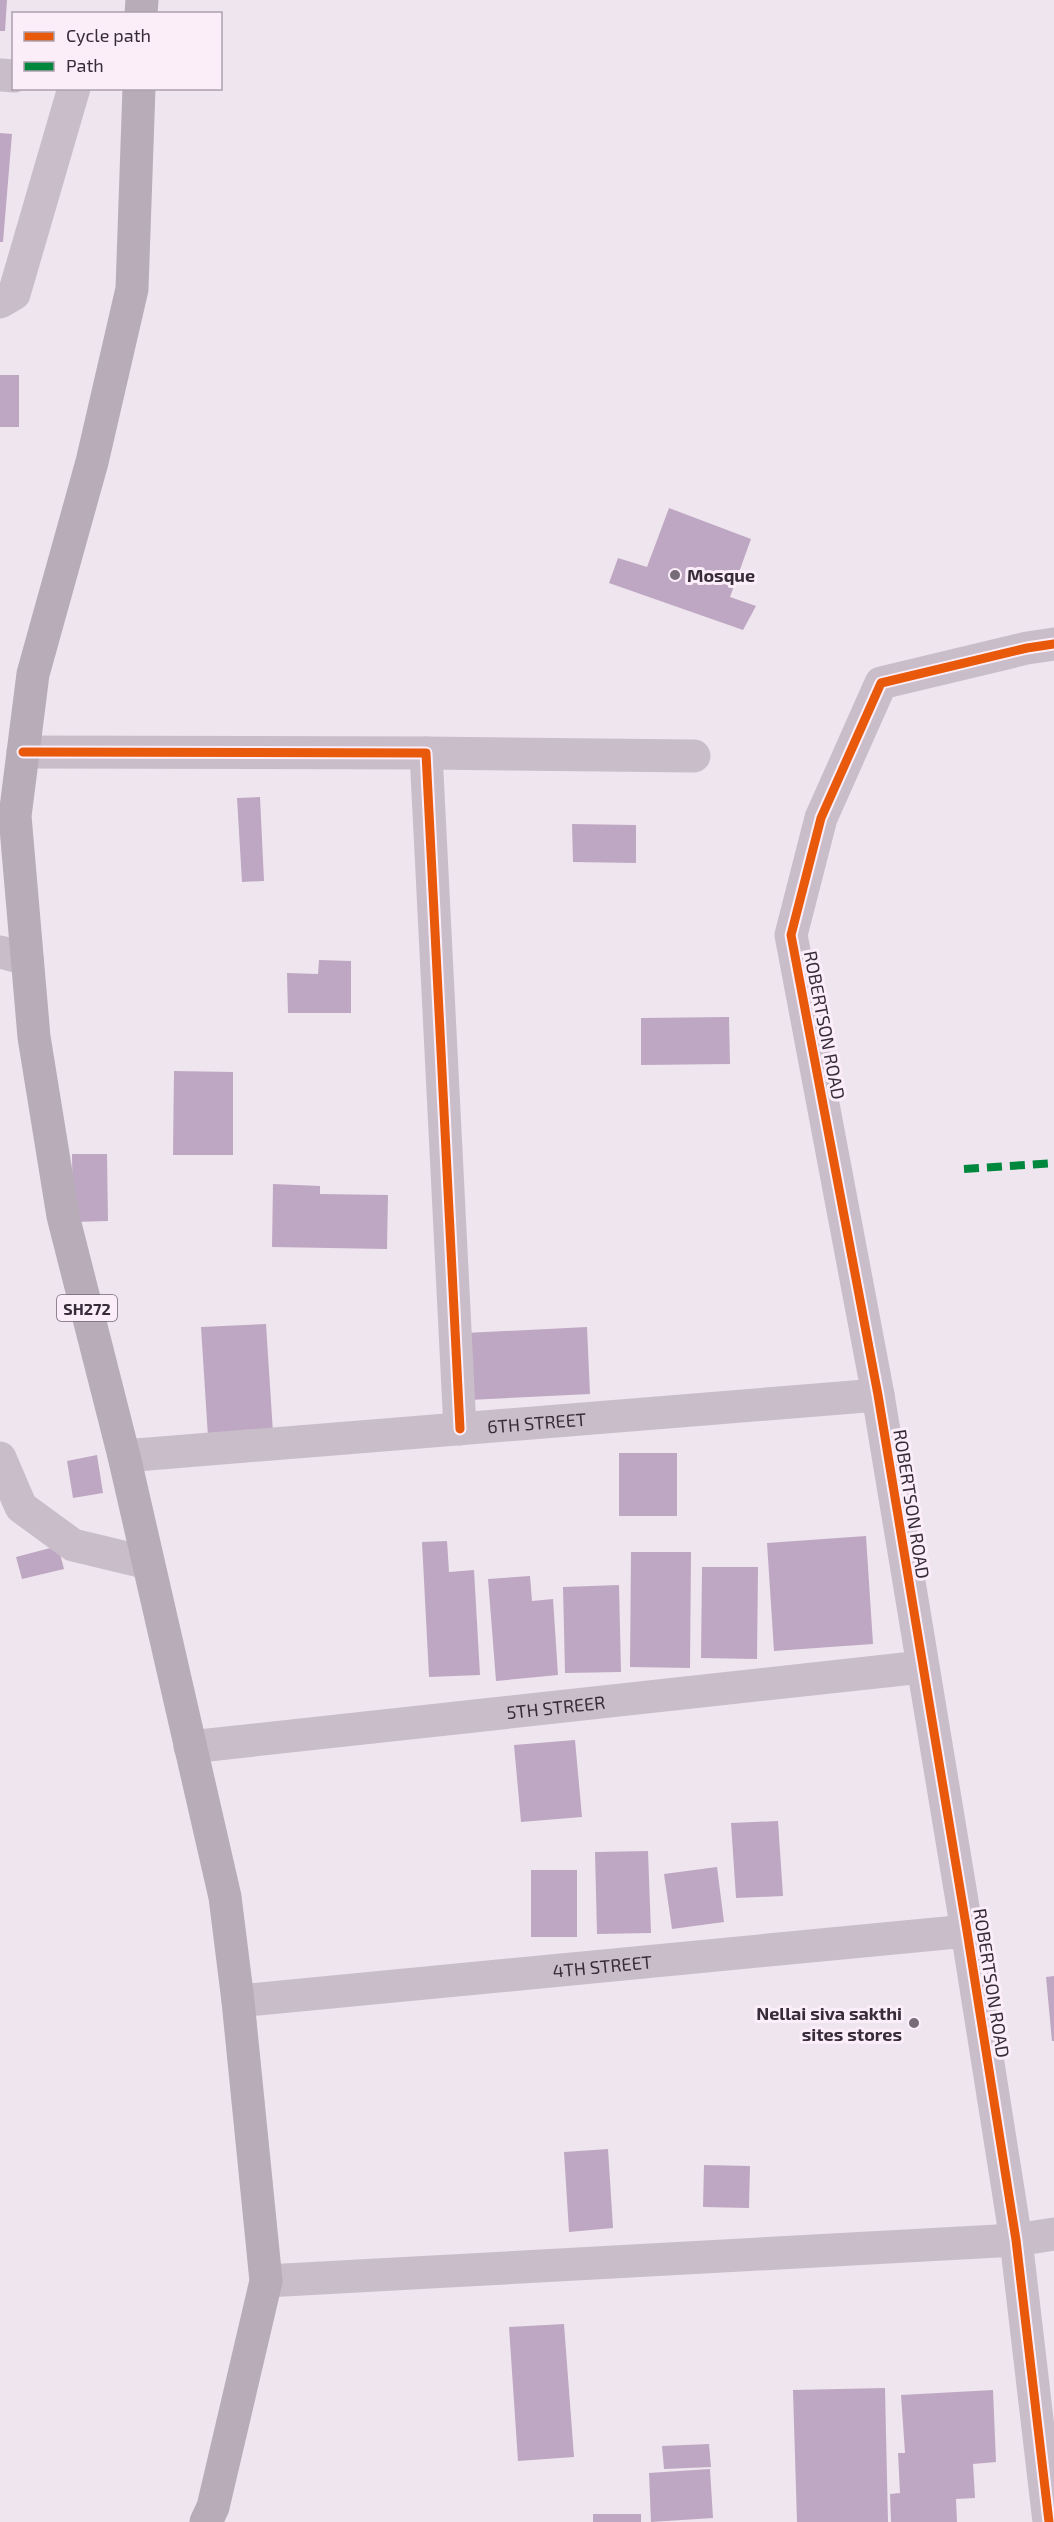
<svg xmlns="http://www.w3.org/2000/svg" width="1054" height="2522" viewBox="0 0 1054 2522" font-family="'Exo 2',sans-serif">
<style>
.building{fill:#bea7c2}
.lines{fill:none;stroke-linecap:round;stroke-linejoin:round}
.minor{stroke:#c9bdc9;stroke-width:33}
.major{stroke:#b7acb7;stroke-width:33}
.quiet{stroke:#00873e;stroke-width:8;stroke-dasharray:15 8;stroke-linecap:butt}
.cycleway-casing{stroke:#fbeef9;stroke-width:13}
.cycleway{stroke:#e8590c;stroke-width:9}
.poi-dot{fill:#786c79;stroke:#fbeef9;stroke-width:2}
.labels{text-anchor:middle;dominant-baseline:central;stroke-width:6;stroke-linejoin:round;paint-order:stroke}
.shield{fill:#fbeef9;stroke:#726673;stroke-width:1.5}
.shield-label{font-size:16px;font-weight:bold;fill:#382b3a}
.poi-label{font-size:18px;font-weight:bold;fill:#382b3a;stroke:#fbeef9;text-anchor:start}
.street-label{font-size:18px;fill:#382b3a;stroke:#fbeef9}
</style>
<rect width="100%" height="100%" fill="#efe5ee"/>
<path class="building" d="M0,0h7l-2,31h-5z
M0,133l12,1 -9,108h-3z
M0,375h19v52h-19z
M669,508l82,31 -21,58 26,9 -13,24 -134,-47 9,-25 29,9z
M260,797l4,84 -22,1 -5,-84z
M572,824l64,1v38l-63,-1z
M319,960l32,1v52h-63l-1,-40 31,1z
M729,1017l1,47 -89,1v-47z
M174,1071l59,1v83h-60z
M72,1154h35l1,67 -35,1z
M273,1184l47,2v8l68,1 -1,54 -115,-2z
M266,1324l7,109 -65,4 -7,-110z
M587,1327l3,67 -121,6 -4,-67z
M619,1453h58v63h-58z
M97,1455l6,38 -30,5 -6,-37z
M866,1536l7,108 -99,7 -7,-108z
M447,1541l2,31 25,-2 6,105 -51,2 -7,-135z
M58,1546l6,23 -42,10 -6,-22z
M631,1552h60l-1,116 -60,-1z
M702,1567h56l-1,92 -56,-1z
M530,1576l2,25 21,-2 5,76 -62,6 -8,-102z
M619,1585l2,87 -56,1 -2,-86z
M575,1740l7,77 -61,5 -7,-77z
M778,1821l5,75 -47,2 -5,-75z
M648,1851l3,82 -54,1 -2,-82z
M717,1867l7,55 -52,7 -8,-55z
M531,1870h46v67h-46z
M1054,1976v65h-2l-6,-64z
M608,2149l5,79 -44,4 -5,-80z
M704,2165l46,1 -1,42 -46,-1z
M564,2324l10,133 -56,4 -9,-134z
M885,2388l3,134h-91l-4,-132z
M993,2390l3,72 -23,2 2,34 -19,1 1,23h-66l-1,-28 10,-1 -2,-40h7l-4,-58z
M709,2444l2,23 -47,2 -2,-23z
M710,2469l3,49 -62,4 -2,-49z
M593,2514h48v8h-48z"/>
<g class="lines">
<g class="minor">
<path d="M0,75l14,1"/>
<path d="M0,302l14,-8 60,-206"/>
<path d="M23,752l403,1 34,676"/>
<path d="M426,753l268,3"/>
<path d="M0,952l27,7"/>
<path id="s1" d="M124,1456l754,-61"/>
<path d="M0,1458l21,49 52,38 75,18"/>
<path id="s2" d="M190,1747l732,-80"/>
<path id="s3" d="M238,2001l729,-70"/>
<path d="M266,2281l750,-41 38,-6"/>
<path d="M1049,2522l-33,-282 -49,-309 -89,-536 -87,-460 30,-117 60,-135 146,-35 27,-4"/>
</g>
<path class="major" d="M141,14l1,-14
M139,88l-7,201 -40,173 -59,212 -18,142 19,221 29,179 61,240 101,441 13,104 28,280 -53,226 -7,15"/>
<path class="quiet" d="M964,1169l90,-6"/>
<defs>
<path id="cycleway" d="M23,752l403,1 34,676
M1049,2522l-33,-282 -49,-309 -89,-536 -87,-460 30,-117 60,-135 146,-35 27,-4"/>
</defs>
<use href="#cycleway" class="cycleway-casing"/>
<use href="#cycleway" class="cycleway"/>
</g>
<g class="poi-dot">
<circle cx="675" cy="575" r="6"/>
<circle cx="914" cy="2023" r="6"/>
</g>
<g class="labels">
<rect class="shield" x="57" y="1295" width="60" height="26" rx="4.5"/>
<g class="shield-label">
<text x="87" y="1308">SH272</text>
</g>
<g class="poi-label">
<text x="687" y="575">Mosque</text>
<text x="902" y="2013" text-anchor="end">Nellai siva sakthi<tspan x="902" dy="21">sites stores</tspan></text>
</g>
<g class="street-label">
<text transform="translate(825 1025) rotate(79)">ROBERTSON ROAD</text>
<text stroke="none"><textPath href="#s1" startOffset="414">6TH STREET</textPath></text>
<text transform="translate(912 1504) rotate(81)">ROBERTSON ROAD</text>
<text stroke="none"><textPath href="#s2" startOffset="368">5TH STREER</textPath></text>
<text stroke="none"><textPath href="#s3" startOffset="366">4TH STREET</textPath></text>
<text transform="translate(992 1983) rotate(81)">ROBERTSON ROAD</text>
</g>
</g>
<rect x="12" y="12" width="210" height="78" fill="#fbeef9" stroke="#ada0ad" stroke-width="1.5"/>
<rect x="24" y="32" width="30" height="9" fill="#e8590c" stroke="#ada0ad" stroke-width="1.5"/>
<text x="66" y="42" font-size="18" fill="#382b3a">Cycle path</text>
<rect x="24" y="62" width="30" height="9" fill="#00873e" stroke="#ada0ad" stroke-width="1.5"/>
<text x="66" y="72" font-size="18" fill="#382b3a">Path</text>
</svg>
